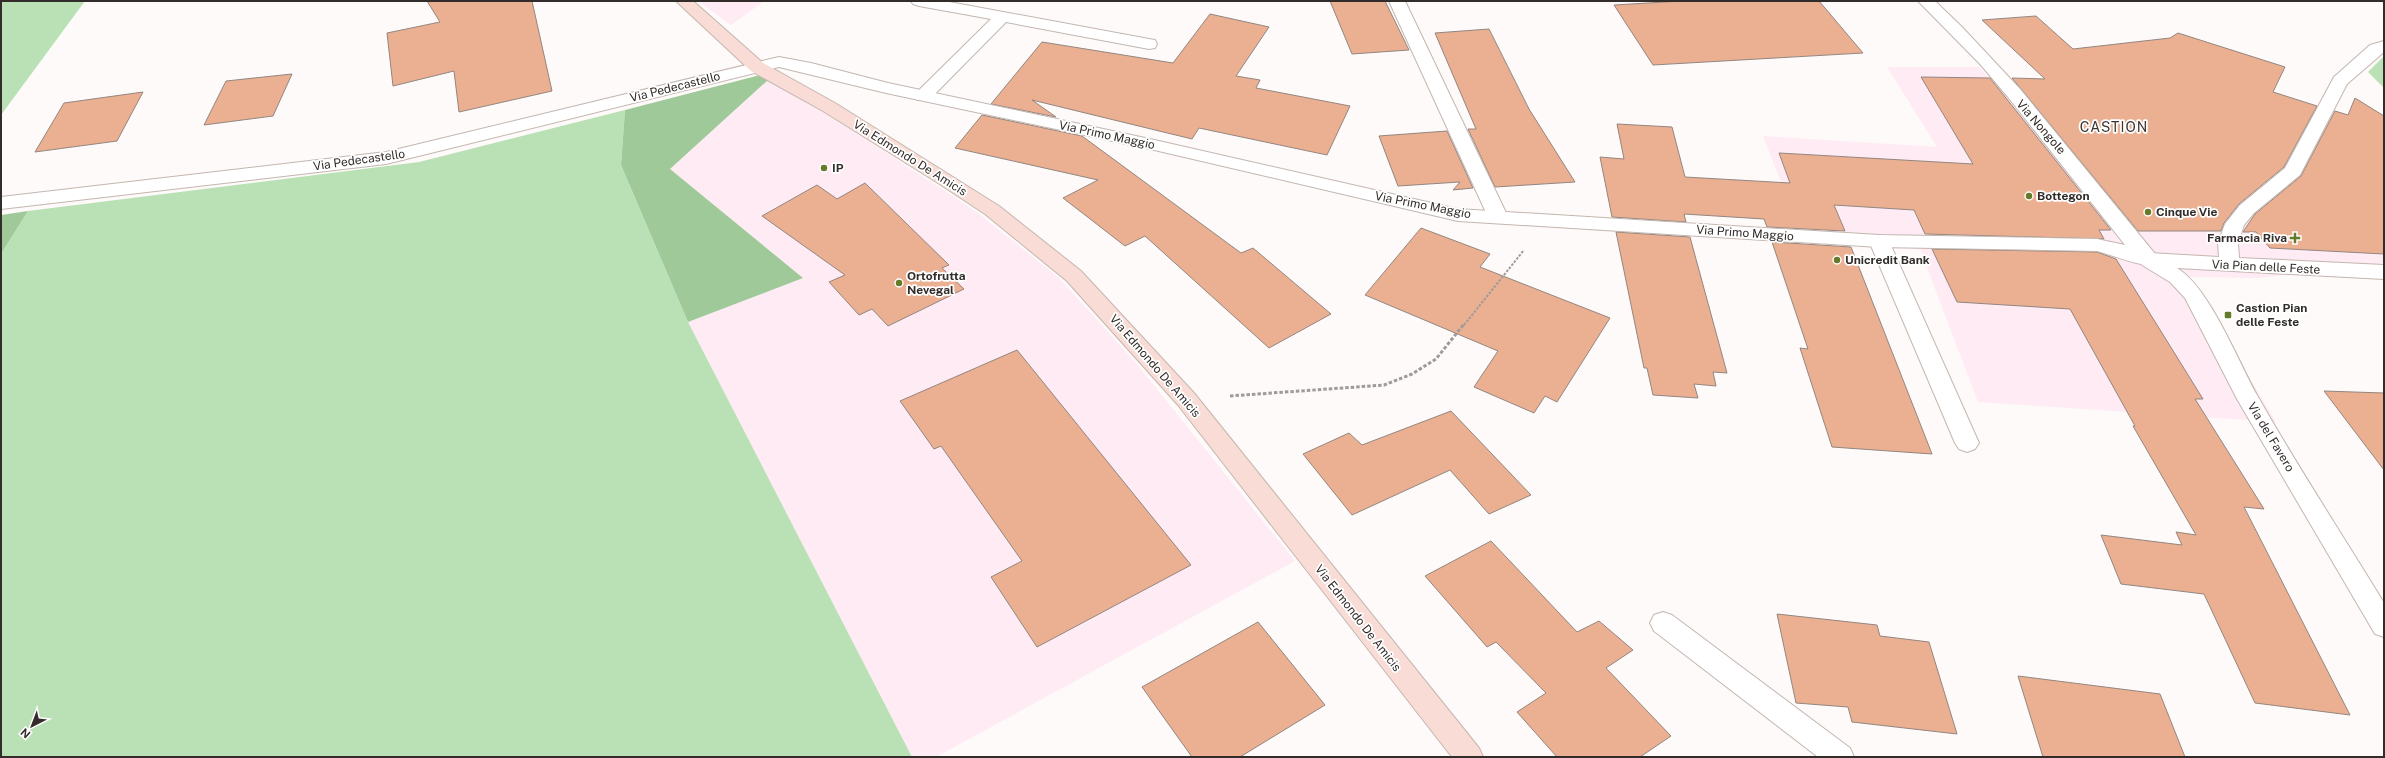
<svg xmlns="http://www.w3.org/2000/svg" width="2385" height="758" viewBox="0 0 2385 758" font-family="'Public Sans',sans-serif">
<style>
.commercial{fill:#feebf4}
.green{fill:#bae1b5}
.forest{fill:#9fc999}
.building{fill:#eab091;stroke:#938680}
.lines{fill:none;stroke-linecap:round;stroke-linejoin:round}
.service-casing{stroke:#c4b6af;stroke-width:2}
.minor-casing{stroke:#c4b6af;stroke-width:2}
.tertiary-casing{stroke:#c4b6af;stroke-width:2}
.secondary-casing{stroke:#c4b6af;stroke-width:2}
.path-far1{stroke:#a09b9a;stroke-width:2;stroke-dasharray:2.5 1.5;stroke-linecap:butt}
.path{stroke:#a09b9a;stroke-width:3;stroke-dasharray:3.5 2;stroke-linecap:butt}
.service{fill:#fff;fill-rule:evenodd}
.minor{fill:#fff;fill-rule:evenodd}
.tertiary{fill:#fff;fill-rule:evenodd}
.secondary{fill:#f8dcd5;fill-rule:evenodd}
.poi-dot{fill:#657a2a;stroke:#fff;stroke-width:1.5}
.labels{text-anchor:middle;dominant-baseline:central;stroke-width:3.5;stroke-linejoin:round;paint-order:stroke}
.street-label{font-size:12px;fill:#322c2a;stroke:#fff}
.poi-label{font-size:12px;font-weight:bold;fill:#322c2a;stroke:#fff;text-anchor:start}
.quarter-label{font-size:14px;letter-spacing:1px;fill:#403530;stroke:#fff}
</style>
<rect width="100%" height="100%" fill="#fdfaf9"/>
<path class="commercial" d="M698,1h66l-33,24z
M1887,67h92l25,26h84l151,103 94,-32 51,40v59l-126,15 -70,-1 88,145 -298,-20 -58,-153 -115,-6 -42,-107 174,11z
M779,70l45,42 154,101 81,65 77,85 159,198 -359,196h-24l-224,-435 115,-44 -133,-109z"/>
<path class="green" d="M1,1h84l-84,114z
M2384,56v32l-16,-16z
M625,110l-4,55 67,157 224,435h-911v-503l27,-43 391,-49z"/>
<path class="forest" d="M779,70l-109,99 133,109 -115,44 -67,-157 4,-55z
M28,211l-27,43v-39z"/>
<path class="building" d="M427,1h105l20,90 -93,21 -5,-41 -61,15 -6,-53 53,-11z
M1330,1h55l24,49 -57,4z
M1682,1h137l44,52 -210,12 -39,-60z
M1210,14l59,13 -33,49 24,4 -4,8 94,18 -23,49 -128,-27 -7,11 -160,-39 24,17 -65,-13 51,-62 131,21z
M2036,16l37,33 97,-11 8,-5 107,34 -12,25 44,14 -33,61 -45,37 -15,19 -3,8h-83l-126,-153 33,1 -63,-59z
M1489,29l40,80 46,73 -80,5 -27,-58h8l-41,-96z
M292,74l-19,42 -69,9 22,-44z
M1921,77l69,1 121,152h-12l5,9 -179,-5 -11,-24 -80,-5 11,26 -78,-4 -3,-8 -80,-5 2,8 -74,-5 -12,-60 24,2 -7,-35 55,3 13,50 105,6 -11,-30 194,11z
M143,92l-26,49 -82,11 29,-49z
M2355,98l29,18v138l-114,-6 -14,-16h-13l12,-18 46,-38 34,-65 13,4z
M982,115l100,21 159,117 12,-5 78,66 -62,34 -124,-112 -20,10 -62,-48 35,-18 -143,-32z
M1447,131l26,57 -20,2 7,-8 -62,4 -19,-50z
M865,183l84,82 -7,3 22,21 -76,37 -16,-17 -13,6 -30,-33 16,-7 -83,-59 55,-31 20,14z
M1421,228l69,26 -10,13 130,51 -53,84 -12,-6 -11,17 -60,-26 24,-36 -133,-56z
M1616,232l74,5 37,136 -14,-1 3,14 -22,-2 4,14 -45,-3 -6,-27h-3z
M1772,242l79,5 81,207 -100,-7 -32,-99 8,1z
M1932,249l165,3 19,7 87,140h-8l69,110 -20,-2 106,208 -95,-12 -51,-109 -83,-10 -20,-49 81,10 -6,-13 20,3 -63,-109h2l-65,-117 -113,-7z
M1017,350l174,215 -154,82 -46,-70 31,-16 -81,-115 -7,3 -34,-48z
M2324,391l60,2v77z
M1451,411l80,84 -42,19 -39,-44 -98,45 -49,-61 46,-21 13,12z
M1491,541l86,91 22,-11 34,29 -27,18 65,68 -31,21h-83l-40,-45 29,-19 -50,-51 -9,5 -62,-71z
M1777,614l100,11 3,11 49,6 28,92 -105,-12 -4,-15 -52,-4z
M1258,622l67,83 -85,52h-48l-50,-70z
M2018,676l142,18 25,63h-142z"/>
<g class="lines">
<defs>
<path id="service" d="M911,1h33l205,38 6,1 2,4 -2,4 -6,1 -143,-27 -77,78h-12l-3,-4 3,-4 74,-73 -72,-13 -6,-2z
M1389,1h16l103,216 -3,4 -7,2 -7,-2 -3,-4z
M1879,235l7,1 3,5 90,202 -4,6 -8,3 -8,-3 -4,-6 -86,-202 3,-5z
M1663,612l9,3 178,133 4,9h-36l-164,-126 -4,-8 4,-8z"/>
<path id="minor" d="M2384,41v11l-37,32 -47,91 -46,38 -10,12 -6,18 1,15 145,7v14l-207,-11c32,19 61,93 80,127 40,71 85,139 127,208v34l-9,-3 -138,-235 -52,-101 -15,-16 -28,-17 -3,-5 3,-5 7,-2 70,4 -1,-14 7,-19 15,-19 45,-37 49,-91 36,-32z"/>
<path id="tertiary" d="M1918,1h17l27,26 58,62 136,166 3,5 -3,5c-12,3 -44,-10 -59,-14l-218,-4 -421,-26 -308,-72 -264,-56 -107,-26 -393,97 -385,45v-12l385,-45 393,-95 32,6 77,20 262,56 308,70 421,26 218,4 28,6 -117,-148 -28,-33z"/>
<path id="secondary" d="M676,1h17l70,62 72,40 164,103 82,65 113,122 285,355 4,9h-31l-274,-352 -111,-124 -82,-67 -47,-31 -115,-72 -72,-40z"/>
</defs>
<use href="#service" class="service-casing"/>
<use href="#minor" class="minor-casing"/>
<use href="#tertiary" class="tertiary-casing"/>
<use href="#secondary" class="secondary-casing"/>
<path class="path-far1" d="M1464,325l60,-75"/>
<path class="path" d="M1230,396l154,-11 28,-11 24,-15 28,-35"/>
<use href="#service" class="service"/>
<use href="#minor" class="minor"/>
<use href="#tertiary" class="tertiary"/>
<use href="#secondary" class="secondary"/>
</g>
<g class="poi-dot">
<circle cx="824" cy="168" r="4"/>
<circle cx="2029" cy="196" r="4"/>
<circle cx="2148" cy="212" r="4"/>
<path d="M2293 232h4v4h4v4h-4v4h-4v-4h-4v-4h4z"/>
<circle cx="1837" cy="260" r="4"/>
<circle cx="899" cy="283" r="4"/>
<rect x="2224" y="311" width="8" height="8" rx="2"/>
</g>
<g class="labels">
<g class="street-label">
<text transform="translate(675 87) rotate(-14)">Via Pedecastello</text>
<text transform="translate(2041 127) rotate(49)">Via Nongole</text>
<text transform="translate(1107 135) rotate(12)">Via Primo Maggio</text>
<text transform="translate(910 158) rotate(32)">Via Edmondo De Amicis</text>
<text transform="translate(359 160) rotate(-8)">Via Pedecastello</text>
<text transform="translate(1423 205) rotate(11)">Via Primo Maggio</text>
<text transform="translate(1745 233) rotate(4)">Via Primo Maggio</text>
<text transform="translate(2266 267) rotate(3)">Via Pian delle Feste</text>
<text transform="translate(1155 366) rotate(49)">Via Edmondo De Amicis</text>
<text transform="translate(2271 437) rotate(59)">Via del Favero</text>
<text transform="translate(1358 618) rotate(52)">Via Edmondo De Amicis</text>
</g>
<g class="poi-label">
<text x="832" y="168">IP</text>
<text x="2037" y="196">Bottegon</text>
<text x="2156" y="212">Cinque Vie</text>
<text x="2287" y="238" text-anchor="end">Farmacia Riva</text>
<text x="1845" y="260">Unicredit Bank</text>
<text x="907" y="276">Ortofrutta<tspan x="907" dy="14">Nevegal</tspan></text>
<text x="2236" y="308">Castion Pian<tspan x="2236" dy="14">delle Feste</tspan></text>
</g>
<g class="quarter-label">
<text x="2114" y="127">CASTION</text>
</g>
</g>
<rect width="2385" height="758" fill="none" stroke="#322c2a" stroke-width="4"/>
<g transform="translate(32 726) rotate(222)" stroke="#ffffff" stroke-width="3" paint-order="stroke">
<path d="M0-3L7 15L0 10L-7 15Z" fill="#322c2a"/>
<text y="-6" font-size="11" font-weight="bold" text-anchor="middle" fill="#322c2a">N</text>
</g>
</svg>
